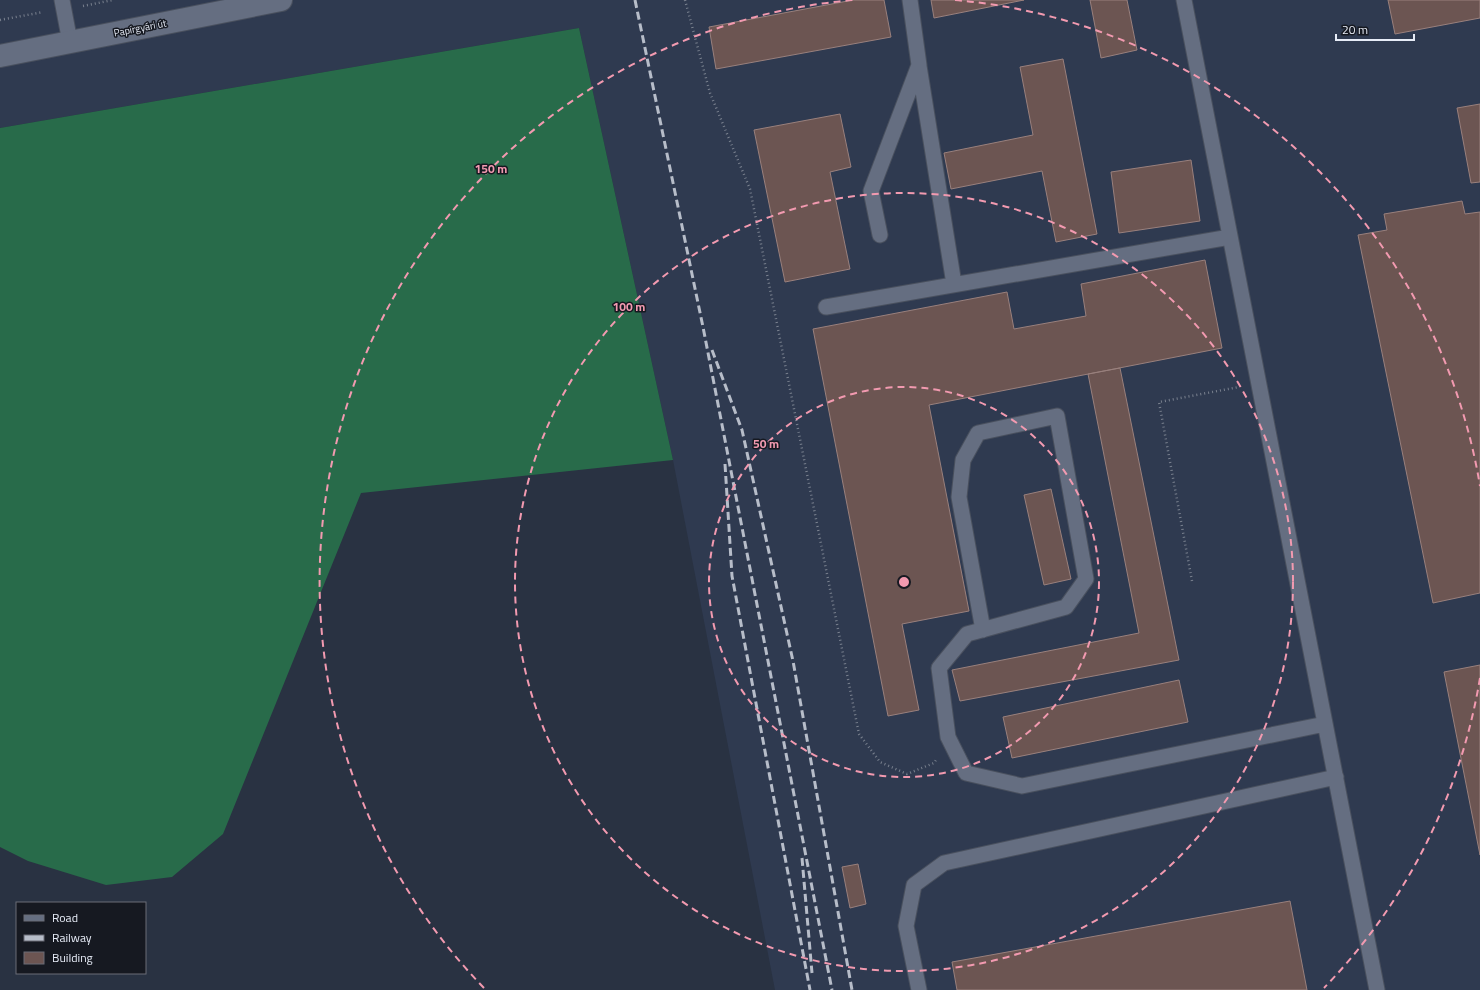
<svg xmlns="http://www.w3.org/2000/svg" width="1480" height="990" viewBox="0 0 1480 990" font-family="'Titillium Web',sans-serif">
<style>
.built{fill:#2f3a50}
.forest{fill:#286b4a}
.building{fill:#6c5552;stroke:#99807d}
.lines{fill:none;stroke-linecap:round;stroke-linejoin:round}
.lane-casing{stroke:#49505e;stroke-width:17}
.secondary-casing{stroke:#49505e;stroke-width:24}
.path{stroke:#79808e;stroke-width:2.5;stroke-dasharray:1 3;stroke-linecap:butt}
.lane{stroke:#656e81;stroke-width:15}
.secondary{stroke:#656e81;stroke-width:22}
.rail{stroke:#b7bdc9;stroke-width:3;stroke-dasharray:8 4;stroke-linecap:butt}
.ring{fill:none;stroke:#f29ab0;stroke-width:2;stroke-dasharray:7 5}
.labels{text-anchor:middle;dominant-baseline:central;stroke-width:3;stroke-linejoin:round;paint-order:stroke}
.street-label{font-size:10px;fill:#e7ecf7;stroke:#161921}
.centre{fill:#f29ab0;stroke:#161921;stroke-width:2}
.ring-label{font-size:12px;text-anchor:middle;font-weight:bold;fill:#f29ab0;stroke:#161921;stroke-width:3;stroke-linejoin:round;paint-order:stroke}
</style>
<rect width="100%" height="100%" fill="#293242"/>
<path class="built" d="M0,0h1480v990h-705l-102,-530 -94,-432 -579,100z"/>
<path class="forest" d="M579,28l94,432 -312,33 -138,341 -51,43 -66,8 -78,-24 -28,-14v-719z"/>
<path class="building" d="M853,0h31l7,37 -175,32 -7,-42z
M931,0h93l-90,18z
M1090,0h37l10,50 -36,8z
M1388,0h92v18l-85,16z
M1063,59l34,175 -41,8 -14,-71 -91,18 -7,-36 89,-18 -13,-68z
M1480,104v78l-9,1 -14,-75z
M840,114l11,53 -21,5 20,97 -65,13 -31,-152z
M1191,160l9,61 -81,12 -8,-61z
M1462,201l3,13 15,-2v381l-47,10 -75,-368 29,-5 -3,-16z
M1205,260l17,88 -293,57 40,206 -67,13 17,86 -31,6 -75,-387 194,-37 7,37 72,-13 -5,-32z
M1120,368l59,292 -219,41 -8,-31 187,-37 -51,-259z
M1051,489l20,90 -27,6 -20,-90z
M1480,665v190l-36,-183z
M1179,680l9,42 -176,36 -9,-41z
M858,864l8,40 -16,4 -8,-41z
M1290,901l17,89h-350l-5,-28z"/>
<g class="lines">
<defs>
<path id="lane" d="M62,0l8,42
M1184,0l193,990
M919,66l35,218
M880,235l-9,-44 48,-126 -9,-65
M826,307l404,-70
M983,630l-24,-133 4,-37 15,-27 79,-17 29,163 -20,28 -99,27 -28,34 9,69 18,36 56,13 303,-62
M919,990l-13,-64 8,-41 30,-22 392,-86"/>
<path id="secondary" d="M0,56l281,-56"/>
</defs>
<use href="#lane" class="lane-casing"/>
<use href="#secondary" class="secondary-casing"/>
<path class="path" d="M685,0l25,93 40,96 109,545 21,28 27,12 27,-11 2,-3
M83,6l30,-6
M0,20l43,-8
M1192,581l-33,-179 80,-15"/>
<use href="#lane" class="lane"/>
<use href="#secondary" class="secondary"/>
<path class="rail" d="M635,0l68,327 129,663
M712,350l30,80 51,231 59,329
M725,464l7,112 78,414
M802,858l10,115"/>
</g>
<g class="ring">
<circle cx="904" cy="582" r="195"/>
<circle cx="904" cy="582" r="389"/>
<path d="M1480 678A584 584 0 0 1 1324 988M484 988A584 584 0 0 1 853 0M955 0A584 584 0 0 1 1480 486"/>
</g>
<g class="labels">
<g class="street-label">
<text transform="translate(140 28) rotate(-11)">Papírgyári út</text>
</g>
</g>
<circle cx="904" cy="582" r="6" class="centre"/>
<g class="ring-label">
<text x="491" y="173">150 m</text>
<text x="629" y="311">100 m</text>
<text x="766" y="448">50 m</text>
</g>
<rect x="16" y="902" width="130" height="72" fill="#161921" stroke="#6a6d77"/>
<rect x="24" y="915" width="20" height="6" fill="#656e81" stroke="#6a6d77"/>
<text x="52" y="922" font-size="12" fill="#e7ecf7">Road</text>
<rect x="24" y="935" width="20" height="6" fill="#b7bdc9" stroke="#6a6d77"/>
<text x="52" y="942" font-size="12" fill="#e7ecf7">Railway</text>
<rect x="24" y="952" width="20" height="12" fill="#6c5552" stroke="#6a6d77"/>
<text x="52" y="962" font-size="12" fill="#e7ecf7">Building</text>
<path d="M1336 34v6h78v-6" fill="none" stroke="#e7ecf7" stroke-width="2"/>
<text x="1342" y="34" font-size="12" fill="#e7ecf7" stroke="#161921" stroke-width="3" paint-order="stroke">20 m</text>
</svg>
